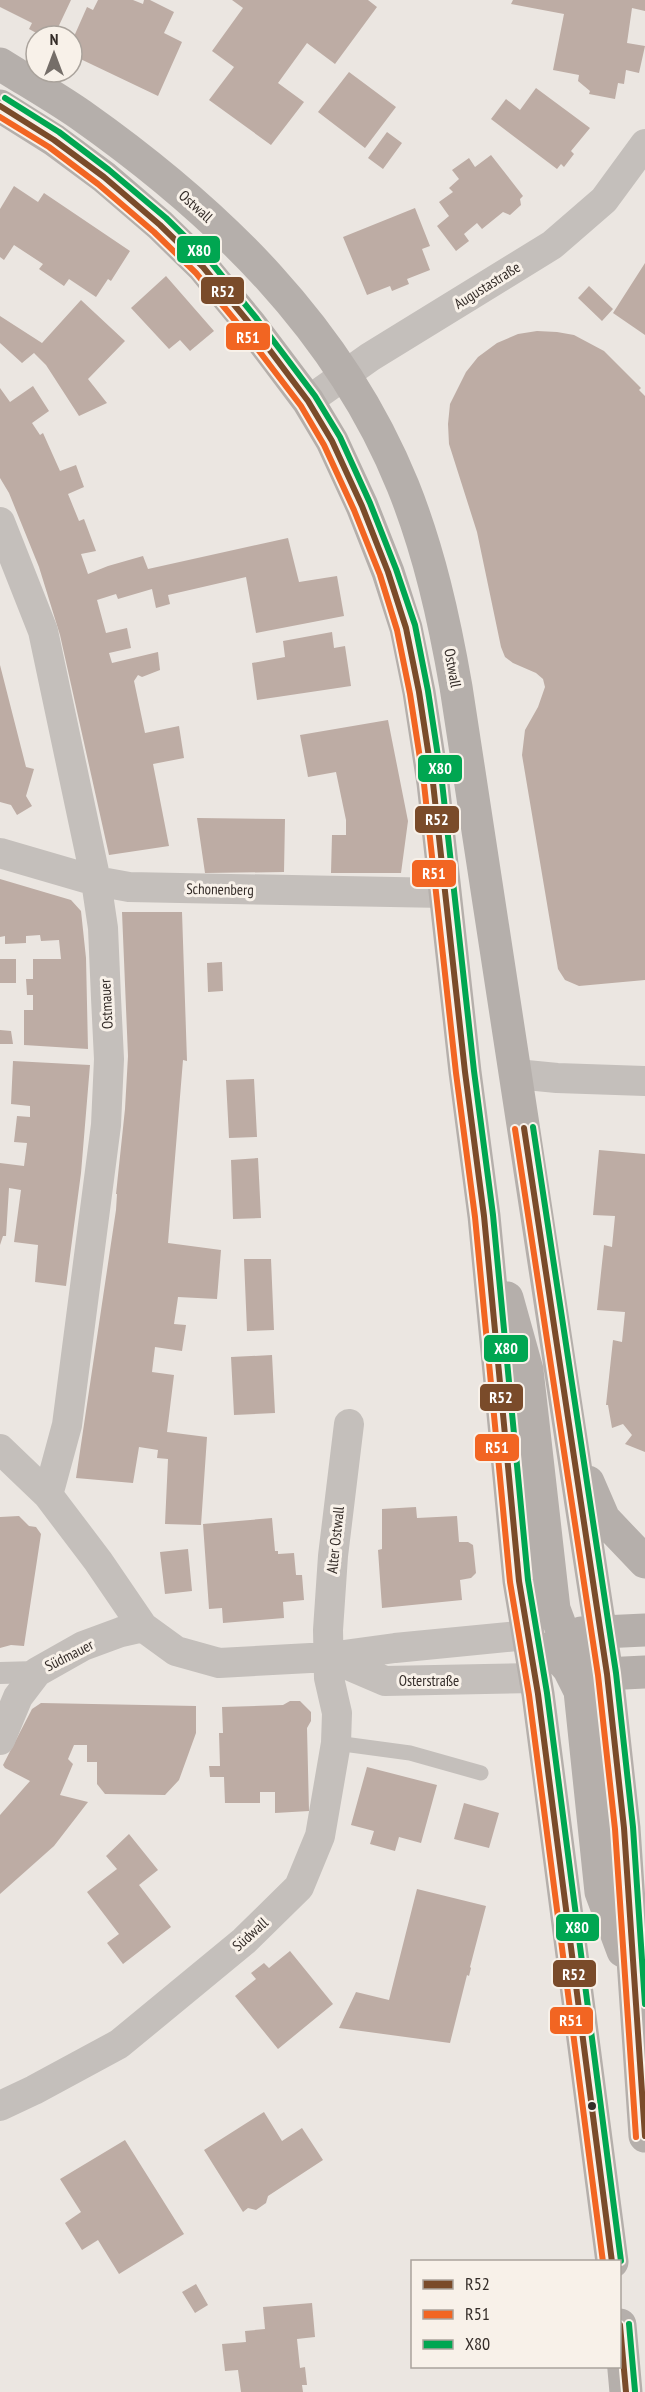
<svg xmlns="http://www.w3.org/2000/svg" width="645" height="2392" viewBox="0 0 645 2392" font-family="'PT Sans Narrow',sans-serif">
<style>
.building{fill:#bdaca4}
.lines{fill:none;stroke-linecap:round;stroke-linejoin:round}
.service{stroke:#c4bfbb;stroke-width:15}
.pedestrian{stroke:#c4bfbb;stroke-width:22}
.minor{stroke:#c4bfbb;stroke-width:30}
.secondary{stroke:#b5afab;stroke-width:33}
.bus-1-casing{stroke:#f8f1e9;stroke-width:10}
.bus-2-casing{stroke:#f8f1e9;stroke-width:10}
.bus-3-casing{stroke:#f8f1e9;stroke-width:10}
.bus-1{stroke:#7a4b2a;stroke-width:6}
.bus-2{stroke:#f26522;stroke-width:6}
.bus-3{stroke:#00a651;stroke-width:6}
.bus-dot{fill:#352d29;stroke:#f8f1e9;stroke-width:2}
.labels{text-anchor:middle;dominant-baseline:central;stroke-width:6;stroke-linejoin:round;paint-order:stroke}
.street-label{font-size:15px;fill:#352d29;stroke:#f8f1e9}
.line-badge{stroke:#f8f1e9;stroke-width:2}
.badge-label{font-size:16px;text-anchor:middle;font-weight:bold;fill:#fff}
</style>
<rect width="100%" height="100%" fill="#ebe6e1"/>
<path class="building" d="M0,0h71l-17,36h-12l-13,-7 3,-6 -32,-16z
M98,0h35l10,4 1,-4h6l24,12 -10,21 18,9 -24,54 -86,-41v-14l15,-34 6,3z
M232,0h136l9,7 -42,57 -28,-21 -29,40 26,19 -33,43 -62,-45 25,-33 -22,-16 31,-43z
M513,0h132v11l-13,-3 -5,35 18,3 -6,27 -13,-3 -2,14 -6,-1 -3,16 -26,-5 1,-3 -12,-10 1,-6 -26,-5 11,-56 -53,-10z
M349,72l47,35 -31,41 -47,-36z
M536,88l54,40 -19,23 3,3 -10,13 -3,-3 -4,5 -66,-50 15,-20 14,11z
M387,132l15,11 -19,26 -15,-11z
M491,155l32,41 -3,3 1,6 -11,10 -7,-3 -21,17 -5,-6 -13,11 5,7 -13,10 -19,-25 12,-10 -10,-14 14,-10 -4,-4 10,-9 -7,-9 17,-12 6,9z
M14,186l24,16 6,-9 86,58 -19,30 -3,-2 -12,18 -27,-18 -5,7 -25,-17 4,-5 -29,-19 -10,15 -4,-3v-48z
M415,208l15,38 -8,3 8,21 -23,9 2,5 -17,7 -2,-5 -23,9 -24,-58z
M645,263v72l-32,-22z
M166,276l48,55 -24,20 -10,-11 -11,9 -38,-41z
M589,286l24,23 -11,12 -24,-23z
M81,300l44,41 -37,38 19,24 -28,13 -33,-51 -12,-12 -12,10 -22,-20v-27l42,27z
M537,331l20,1 17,3 30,16 37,37 -2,2 6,6v584l-66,6 -14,-6 -7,-11 -36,-214 3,-25 13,-23 7,-20 -2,-8 -7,-6 -23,-10 -8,-6 -4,-10 -24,-115 -28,-88 -1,-20 2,-20 16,-32 12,-15 19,-14 21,-9z
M33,386l16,25 -17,12 8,12 3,-2 17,38 16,-6 8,22 -16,7 11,27 5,-2 12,32 -15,3 7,20 20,-8 35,-10 5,13 140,-31 11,44 38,-6 7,40 -88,17 -10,-56 -78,18 2,9 -14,4 -4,-19 -34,10 -2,-5 -19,6 9,33 21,-5 4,20 -22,5 3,10 46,-11 2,18 -18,7 -4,-2 -4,6 11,52 34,-7 5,32 -31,6 16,82 -60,9 -49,-220 -21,-68 -30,-74 -9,-15v-90l10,14z
M332,632l2,16 11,-2 6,40 -94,14 -5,-37 33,-6 -2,-16z
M0,665l26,102 8,2 -8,27 6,10 -15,9 -6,-10 -11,-3z
M388,720l20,101 -7,52h-70l1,-38h14v-15l-10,-48 -28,5 -8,-42z
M197,818l88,1 -1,53 -79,1z
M0,879l71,21 10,11 5,47 2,91 -64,-4v-35h9v-15h-6l-1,-16h7v-20h28l-2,-19 -18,1 -1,-6 -14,1v7l-21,1v-8l-5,1z
M122,912h60l5,149 -4,-1 -15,183 53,7 -4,49 -39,-2 -4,27 12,1 -4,26 -27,-4 -3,25 22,3 -7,57 40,5 -6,88 -36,-1 3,-65 -11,-1 1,-8 -19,-3 -6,36 -57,-5 40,-268 1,-16h-1l9,-85 3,-53z
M0,959h16v24h-16z
M222,962l1,29 -15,1 -1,-29z
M0,1030l11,1 2,13h-13z
M13,1061l77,4 -9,108 -15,113 -31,-4 3,-37 -24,-3 7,-52 -12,-2 -3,48h-3l-3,9v-82l24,3 3,-23 -13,-1 3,-26 13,1v-11l-19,-2z
M254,1079l3,58 -28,1 -3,-58z
M599,1150l46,4v298l-20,-8 7,-9 -9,-11 -11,4 -4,-23h-2l7,-65 9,2 3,-30 -28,-2 7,-65 8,2 3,-31 -22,-1z
M258,1158l3,60 -28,1 -2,-59z
M244,1259h27l3,71 -27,1z
M272,1355l3,58 -41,2 -3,-58z
M416,1507l1,11 40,-2 2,26h9l5,3 3,28 -5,5 -11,2 2,20 -80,8 -4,-58 4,-1v-40z
M19,1516l10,10 7,1 5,7 -17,112 -13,-1 -11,3v-131z
M272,1518l3,33h3v3l16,-1 2,22h6l2,25 -21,2 1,16 -61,5 -1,-15 -13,1 -6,-85z
M188,1549l4,42 -27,3 -5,-42z
M290,1701h10l11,11v9l-4,7 2,83 -34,2v-21h-15v11h-35l-1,-26h-14l-1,-11h11l-1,-33h4l-1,-26 61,-2z
M41,1703l155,3v27l-17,47 -14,15 -60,-1 -8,-10v-22h-10v-17h-13l-6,14 5,5 -13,31 28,7 -34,44 -54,48v-79l30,-34 -25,-13 -2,-3 29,-56z
M367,1767l70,18 -16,58 -22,-6 -4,14 -25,-7 4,-13 -23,-6z
M464,1803l35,10 -10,35 -35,-9z
M129,1834l29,36 -19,15 32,42 -48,37 -16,-21 12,-9 -32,-42 30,-23 -11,-13z
M417,1889l69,17 -16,61 1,1 -2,8 -2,-1 -17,68 -111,-15 17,-36 33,8z
M290,1951l43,53 -55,45 -43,-53 21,-17 -5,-6 13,-10 5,5z
M264,2112l18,29 20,-13 21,32 -55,36 -2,7 -10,7 -8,-2 -5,4 -39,-62z
M125,2140l59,94 -65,40 -21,-34 -16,10 -17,-27 16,-11 -21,-33z
M196,2284l12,21 -13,8 -13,-21z
M312,2303l3,34 -18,2 3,29 5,-1 2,18h-5l1,7h-62l-3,-22 -13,1 -3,-27 24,-2 -1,-11 20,-2 -2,-22z"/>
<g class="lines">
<path class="service" d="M336,1743l74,10 71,20"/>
<path class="pedestrian" d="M0,1673l37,-1"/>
<path class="minor" d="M308,401l62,-44 182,-112 52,-45 41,-56
M0,522l43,109 53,250 7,47 3,70 3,61 -3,66 -39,300 -19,70
M0,853l96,28 33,6 316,6
M516,1074l41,4 88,3
M0,1449l48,46 50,66 45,66 33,24 43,12 110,-6 66,-9 133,-13
M329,1657l56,24 150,-3
M0,1740l18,-43 19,-25 46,-26 38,-14 22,-5
M0,2106l34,-16 85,-46 125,-103 55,-54 21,-51 16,-93 1,-30 -8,-35 -1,-48 5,-74 16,-132"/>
<path class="secondary" d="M0,64c27,17 55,33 81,51 136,96 258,213 322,371 26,65 41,132 53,201l151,987 17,154 21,308
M0,106l54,34 50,37 56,48 43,42 47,57 58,77 24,40 30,65 26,66 18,56 13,64 14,91 32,289 19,144 35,365 19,113 74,568
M507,1298l20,72 27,239 13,35 14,17 26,13
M588,1482l16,37 41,43
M581,1633l64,-3
M551,1648l18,21 11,22 21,201 22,59
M584,1675l61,-3
M620,2325l6,67"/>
<defs>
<path id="bus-1" d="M0,106l54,34 50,37 56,48 43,42 47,57 58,77 24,40 30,65 26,66 18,56 13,64 14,91 32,289 19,144 35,365 19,113 74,568
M524,1128l83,546 17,154 21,308
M620,2325l6,67"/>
<path id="bus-2" d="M0,117l49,30 49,37 56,48 42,41 47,57 58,76 23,39 30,65 26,65 17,55 13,64 14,90 32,289 19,144 35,365 19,113 74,567
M515,1129l83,546 17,154 21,308"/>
<path id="bus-3" d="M5,98l54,34 50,38 57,48 44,43 47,58 58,77 25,41 30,66 26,66 19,56 13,66 14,91 32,289 19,144 35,365 19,113 74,568
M533,1127l83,546 17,154 12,177
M629,2324l6,67"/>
</defs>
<use href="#bus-1" class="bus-1-casing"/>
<use href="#bus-2" class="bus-2-casing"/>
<use href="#bus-3" class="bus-3-casing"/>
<use href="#bus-1" class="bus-1"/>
<use href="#bus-2" class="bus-2"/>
<use href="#bus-3" class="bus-3"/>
</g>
<circle class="bus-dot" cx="592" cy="2106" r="5"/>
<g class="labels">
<g class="street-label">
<text transform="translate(196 206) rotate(42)">Ostwall</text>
<text transform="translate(487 285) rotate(-32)">Augustastraße</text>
<text transform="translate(453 668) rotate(80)">Ostwall</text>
<text transform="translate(220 889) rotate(1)">Schonenberg</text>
<text transform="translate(106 1004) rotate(-93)">Ostmauer</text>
<text transform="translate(335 1540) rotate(-84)">Alter Ostwall</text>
<text transform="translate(69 1655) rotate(-27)">Südmauer</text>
<text x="429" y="1680">Osterstraße</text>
<text transform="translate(250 1934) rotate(-42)">Südwall</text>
</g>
</g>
<g class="line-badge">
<rect x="176" y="235" width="45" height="29" rx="6" fill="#00a651"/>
<rect x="200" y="276" width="45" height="29" rx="6" fill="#7a4b2a"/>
<rect x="225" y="322" width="46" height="29" rx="6" fill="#f26522"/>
<rect x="417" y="754" width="46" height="29" rx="6" fill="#00a651"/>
<rect x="414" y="805" width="46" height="29" rx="6" fill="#7a4b2a"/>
<rect x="411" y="859" width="46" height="29" rx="6" fill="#f26522"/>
<rect x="483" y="1334" width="46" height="29" rx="6" fill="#00a651"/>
<rect x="479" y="1383" width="45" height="29" rx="6" fill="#7a4b2a"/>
<rect x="474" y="1433" width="46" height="29" rx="6" fill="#f26522"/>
<rect x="555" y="1913" width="45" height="29" rx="6" fill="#00a651"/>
<rect x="552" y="1959" width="45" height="29" rx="6" fill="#7a4b2a"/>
<rect x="549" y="2006" width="45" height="29" rx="6" fill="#f26522"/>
</g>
<g class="badge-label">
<text x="199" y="256">X80</text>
<text x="223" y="297">R52</text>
<text x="248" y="343">R51</text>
<text x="440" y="774">X80</text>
<text x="437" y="825">R52</text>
<text x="434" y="879">R51</text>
<text x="506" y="1354">X80</text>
<text x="501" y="1403">R52</text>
<text x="497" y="1453">R51</text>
<text x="577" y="1933">X80</text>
<text x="574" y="1980">R52</text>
<text x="571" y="2026">R51</text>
</g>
<rect x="411" y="2260" width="210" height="108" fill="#f8f1e9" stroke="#aaa39c" stroke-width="1.5"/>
<rect x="423" y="2280" width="30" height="9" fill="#7a4b2a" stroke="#aaa39c" stroke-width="1.5"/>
<text x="465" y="2290" font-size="18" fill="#352d29">R52</text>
<rect x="423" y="2310" width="30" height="9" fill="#f26522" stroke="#aaa39c" stroke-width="1.5"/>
<text x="465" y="2320" font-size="18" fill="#352d29">R51</text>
<rect x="423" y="2340" width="30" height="9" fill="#00a651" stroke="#aaa39c" stroke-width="1.5"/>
<text x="465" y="2350" font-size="18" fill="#352d29">X80</text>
<g transform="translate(54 54)"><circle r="28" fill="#f8f1e9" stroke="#aaa39c" stroke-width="1.5"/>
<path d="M0-4.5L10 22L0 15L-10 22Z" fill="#756e69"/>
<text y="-9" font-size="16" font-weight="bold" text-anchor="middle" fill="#352d29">N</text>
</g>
</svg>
